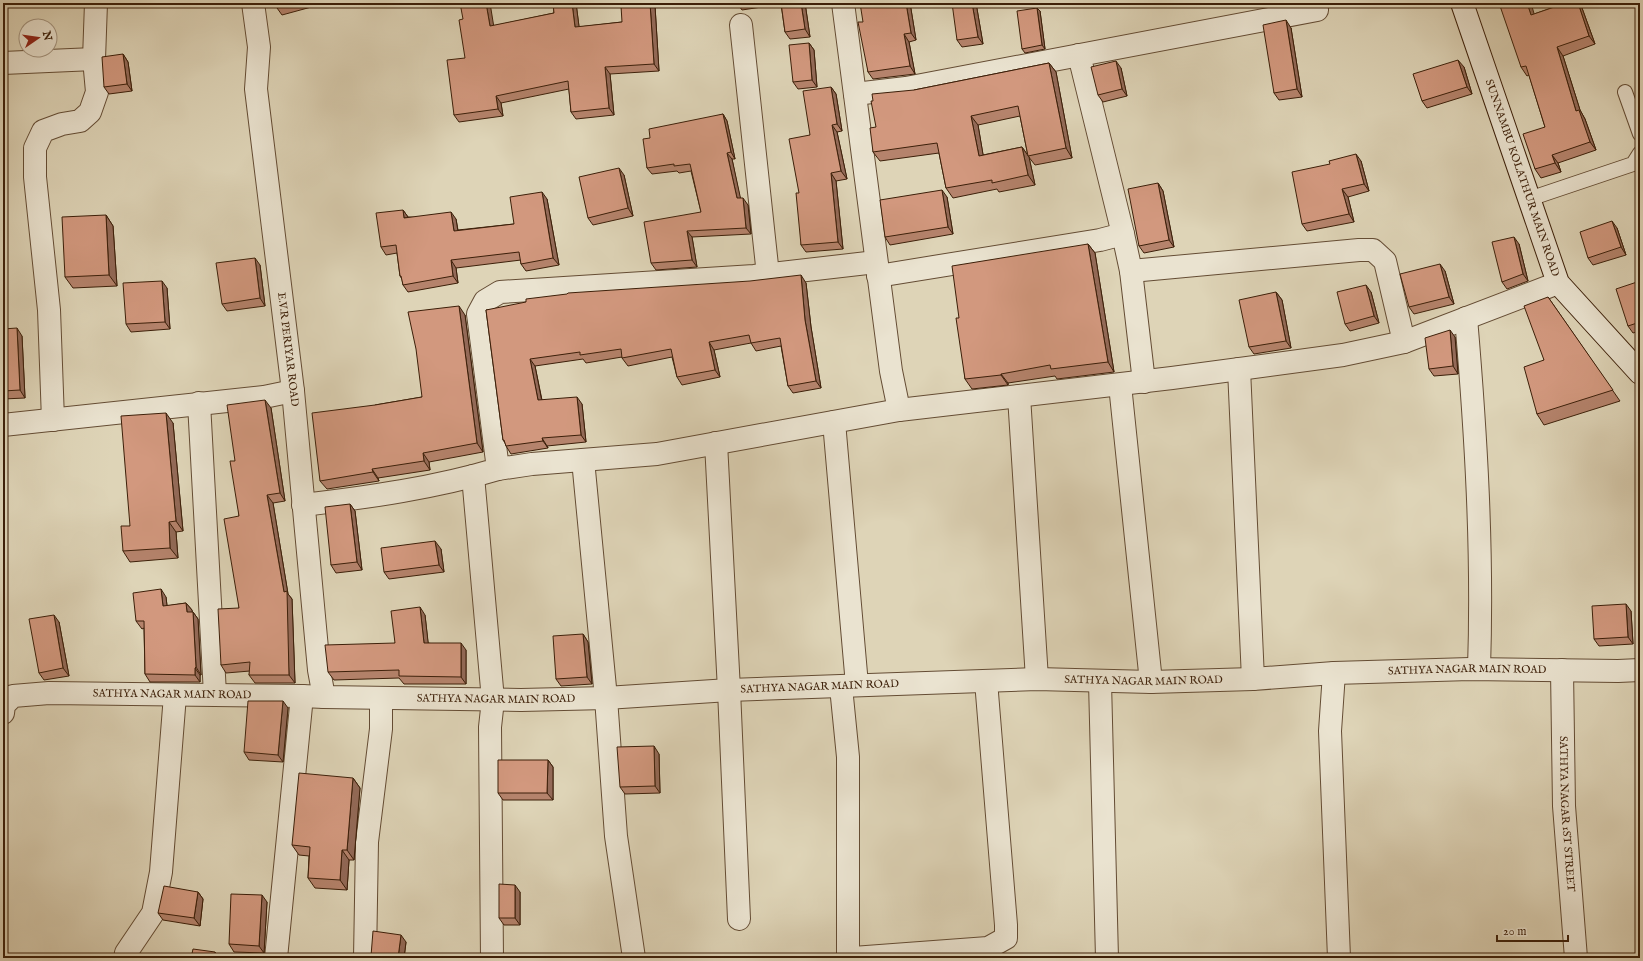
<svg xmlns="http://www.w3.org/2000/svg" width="1643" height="961" viewBox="0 0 1643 961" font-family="'IM FELL English',serif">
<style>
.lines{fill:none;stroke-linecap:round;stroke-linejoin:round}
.lane-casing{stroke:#644c34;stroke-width:16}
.street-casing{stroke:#644c34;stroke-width:24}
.secondary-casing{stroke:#3c1f09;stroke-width:24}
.lane{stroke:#eae3d0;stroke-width:14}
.street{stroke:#eae3d0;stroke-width:22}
.secondary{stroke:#eae3d0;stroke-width:22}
.wall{fill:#b5836c;stroke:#3c1f09}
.shaded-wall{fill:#936a58;stroke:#3c1f09}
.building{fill:#d2987e;stroke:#3c1f09}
.labels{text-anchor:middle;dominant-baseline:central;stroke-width:3.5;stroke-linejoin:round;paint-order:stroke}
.street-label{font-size:11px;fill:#3c1f09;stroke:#eae3d0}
</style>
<rect width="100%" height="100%" fill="#ded4b7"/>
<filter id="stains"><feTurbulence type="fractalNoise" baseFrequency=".005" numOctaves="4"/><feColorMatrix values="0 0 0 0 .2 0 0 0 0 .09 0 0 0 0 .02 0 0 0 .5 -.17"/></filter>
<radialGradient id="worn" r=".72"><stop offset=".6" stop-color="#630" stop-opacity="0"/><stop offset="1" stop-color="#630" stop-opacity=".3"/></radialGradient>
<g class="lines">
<defs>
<path id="lane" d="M1625,92l15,42
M1529,199l104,-35 7,-11"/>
<g id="street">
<path id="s1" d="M253,3l6,44 -3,42 37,302 26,279 5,27"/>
<path d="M843,3l48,368 8,39"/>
<path d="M741,25l27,250"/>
<path d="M1079,55l44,179"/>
<path d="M3,63l91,-4 2,-56"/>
<path d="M855,94l51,-6 411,-78"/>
<path d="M1131,271l228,-21h14l12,11 19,81"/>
<path d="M878,276l222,-36 23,-6 8,37 13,111"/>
<path d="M1466,318c10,117 17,233 13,351"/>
<path d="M1239,369l14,310"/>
<path d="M1120,385l31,297"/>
<path d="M1019,396l18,283"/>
<path d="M199,403l16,291"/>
<path d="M53,420l-4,-110 -14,-133v-29l8,-17 19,-7 18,-3 10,-9 7,-20 -3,-33"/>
<path d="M834,422l23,263"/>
<path d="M3,425l261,-28 29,-6"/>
<path d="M716,443l13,247 10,229"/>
<path d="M583,460l23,238 10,138 18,122"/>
<path d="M498,469l34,-5 125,-10 242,-44 273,-32 171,-23 61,-13 154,-59"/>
<path d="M473,476l20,224 -3,27 2,231"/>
<path d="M303,505c66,-8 132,-17 195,-36l-20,-155 7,-13 15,-9 254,-16 122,-14"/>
<path id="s2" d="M1562,670l2,136 12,152"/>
<path d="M1334,673l-4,58 9,227"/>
<path d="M1100,682l7,276"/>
<path d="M841,687l7,70v201"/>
<path id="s3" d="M3,713l1,-8 9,-9 36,-3 253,3 22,1 197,3 85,-2 123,-8 308,-11 114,3 102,-3 81,-6 136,-4 148,2 22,-1"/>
<path d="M125,958l1,-5 27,-40 8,-41 14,-177"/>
<path d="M276,958l26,-262"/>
<path d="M365,958l2,-116 14,-113v-30"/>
<path d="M853,958l135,-10 18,-10v-13l-20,-244"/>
</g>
<g id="secondary">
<path id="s4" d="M1462,3l96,280 82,90"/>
</g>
</defs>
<use href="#lane" class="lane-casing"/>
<use href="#street" class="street-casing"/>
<use href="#secondary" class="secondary-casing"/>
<use href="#lane" class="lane"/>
<use href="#street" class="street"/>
<use href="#secondary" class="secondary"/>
</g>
<path class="wall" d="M275,3h51l-44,12 -5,-7z
M553,3h23l3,24 43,-5 33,-16 4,65 -49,3 4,41 -38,4 -5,-7 -2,-23 -68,14 2,13 -44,6 -5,-7 11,-57 28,-32 61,-13z
M737,3h68l5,34 -20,2 -5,-7 -4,-28 -39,6z
M910,3l6,37 -7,2 6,32 -42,5 -5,-7 -5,-50z
M976,3l7,41 -21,3 -5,-7z
M1240,3h11l-10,2z
M1261,3h26l-23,4z
M1566,3h13l3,5 13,36 -32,12 17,54 5,9 11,31 -38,13 3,9 -20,6 -6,-9 10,-42 -16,-52 -2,1 -6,-9 13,-53z
M1040,11l5,38 -20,4 -3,-4z
M1291,28l11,69 -23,3 -5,-7z
M809,43l5,7 3,37 -19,2 -5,-7z
M123,54l5,8 4,29 -23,3 -5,-7z
M1049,63l7,9 16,86 -37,7 -7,-9 -8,-40 -42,9 5,30 39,-8 7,10 6,28 -36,7 -2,-3 -44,9 -7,-10 -7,-35 -59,8 -7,-9 3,-25 38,-37z
M1464,67l8,27 -45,14 -5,-7z
M1121,68l6,28 -24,6 -5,-7z
M831,87l5,7 6,37 -5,1 10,47 -11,2 7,68 -37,3 -5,-7 9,-110z
M723,114l4,7 8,38h-3l8,39 8,7 3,29 -59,3 5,30 -41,3 -5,-7 50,-51 -10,-41 -12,2 -2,-2 -25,3 -5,-6 3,-30z
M1361,161l8,30 -21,6 6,25 -47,9 -5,-7z
M624,175l9,41 -40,9 -5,-7z
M1158,183l5,8 11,56 -30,6 -5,-7z
M947,197l6,37 -63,11 -5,-8z
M547,199l12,66 -33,6 -5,-7v-4l-65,8 2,15 -50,9 -5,-7 -1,-6 -2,-3 -3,-23 -11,2 -5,-8 22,-37 5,7 48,2 2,11 56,-6z
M106,215l7,11 4,60 -44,2 -8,-11z
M1617,228l9,27 -33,10 -5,-7z
M1088,244l7,9 19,119 -57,7 -2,-3 -47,7v2l-36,4 -7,-10 -6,-61z
M1519,244l9,37 -21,8 -5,-7z
M260,265l5,41 -38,5 -5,-7z
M1445,271l9,33 -40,10 -5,-7z
M1640,281v50l-7,2 -5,-7z
M806,283l5,44 10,61 -28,5 -5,-7 -7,-40 -25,5 -5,-8 -37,7 6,27 -38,8 -5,-8 -5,-20 -44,9 -6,-8v-1l-36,6 -3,-4 -48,7 7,34 40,4 4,38 -39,4 1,2 -37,6 -5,-8 -1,-3 -2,-3 -17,-130z
M167,288l3,41 -39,3 -5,-8z
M1276,292l6,8 9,48 -37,6 -5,-7z
M1371,292l8,31 -29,8 -5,-7z
M1548,297l72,104 -76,24 -7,-11 7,-54z
M465,315l18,137 -54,10 1,8 -52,8 1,3 -52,8 -7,-8 55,-76 47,-8z
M3,329l19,7 3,62 -22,1z
M1455,337l3,37 -24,2 -5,-7z
M271,408l14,93 -12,2 15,91 4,5 3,84h-40l-6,-8 1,-4 -24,2 -5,-8 18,-57v-92l-4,-55z
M173,423l10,108 -7,1 2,26 -48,4 -7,-11 7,-25z
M350,504l5,7 7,59 -26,3 -5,-8z
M441,549l3,23 -55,7 -5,-7z
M166,597l1,9 19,-3 6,7v2h1l5,7 3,56h-1v7h-50l-5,-8 -1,-46 -2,1 -6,-8z
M1631,611l2,33 -34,2 -5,-7z
M425,615l3,28 38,7v34h-62l-5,-6 -65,2 -6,-8 67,-29z
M59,622l10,54 -25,4 -5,-7z
M583,634l5,8 4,42 -31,2 -5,-7z
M288,708l-5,54 -34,-2 -5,-8z
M659,754l1,39 -35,1 -5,-7z
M548,760l5,7v33h-50l-5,-7z
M353,778l7,10 -6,72h-5l-2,30 -32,-2 -7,-10 1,-22 -10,-1 -7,-10z
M198,892l5,7 -3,27 -37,-6 -5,-7z
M520,892v33h-16l-5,-7z
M267,902l-3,51 -30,-1 -5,-8z
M406,942l-2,16h-31l-2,-2z"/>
<path class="shaded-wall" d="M486,3h4l5,31 -5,-8z
M572,3h4l4,31 -5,-7z
M650,3h3l2,3 4,65 -5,-7z
M801,3h4l5,34 -5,-8z
M906,3h4l6,37 -5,-7z
M972,3h4l7,41 -5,-7z
M1527,3h4l6,21 -6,-9z
M1578,3h1l3,5 13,36 -6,-8z
M1037,8l3,3 5,38 -3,-4z
M1286,20l5,8 11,69 -5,-8z
M904,34l5,8 6,32 -5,-8z
M809,43l5,7 3,37 -5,-7z
M1557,47l6,9 17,54 5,9 11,31 -6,-8 -14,-31z
M123,54l5,8 4,29 -5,-7z
M1458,60l6,7 8,27 -5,-7z
M1116,61l5,7 6,28 -5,-7z
M1049,63l7,9 16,86 -6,-10z
M605,67l5,7 4,41 -5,-7z
M831,87l5,7 6,37 -5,-7z
M496,96l5,7 2,13 -5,-7z
M723,114l4,7 8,38 -4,-7z
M971,116l7,9 7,41 -6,-10z
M832,125l5,7 10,47 -6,-8z
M1022,147l7,10 6,28 -7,-10z
M727,153l5,6 10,46 -5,-7z
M1356,154l5,7 8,30 -5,-7z
M1552,155l6,8 3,9 -6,-9z
M619,168l5,7 9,41 -5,-8z
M831,173l5,8 7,68 -5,-7z
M1158,183l5,8 11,56 -5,-7z
M1342,189l6,8 6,25 -5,-8z
M942,190l5,7 6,37 -5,-7z
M542,192l5,7 12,66 -6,-7z
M743,198l5,7 3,29 -5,-6z
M403,210l5,7 -4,1z
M451,212l5,7 3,19 -5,-7z
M106,215l7,11 4,60 -8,-11z
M1612,221l5,7 9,27 -5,-8z
M687,231l5,6 5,30 -5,-7z
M1514,237l5,7 9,37 -5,-7z
M1088,244l7,9 19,119 -6,-10z
M255,258l5,7 5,41 -5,-8z
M451,260l5,8 2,15 -5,-7z
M1440,264l5,7 9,33 -5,-7z
M801,275l5,8 5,44 10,61 -5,-7 -11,-61z
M162,281l5,7 3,41 -5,-7z
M1366,285l5,7 8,31 -5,-7z
M1276,292l6,8 9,48 -5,-7z
M459,306l6,9 18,137 -6,-9z
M17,328l5,8 3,62 -5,-8z
M1450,330l5,7 3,37 -5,-8z
M709,342l5,8 6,27 -5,-7z
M530,359l5,7 8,41 -5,-7z
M1001,374l7,9v2l-7,-10z
M577,397l5,7 4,38 -5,-7z
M265,400l6,8 14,93 -5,-8z
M166,413l7,10 10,108 -7,-10z
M542,438l5,8 1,2 -5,-7z
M423,453l6,9 1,8 -6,-9z
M372,469l6,9 1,3 -6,-9z
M267,495l6,8 15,91 4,5 3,84 -6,-8 -5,-83z
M350,504l5,7 7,59 -5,-8z
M169,522l7,10 2,26 -8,-10z
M435,541l6,8 3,23 -5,-7z
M161,589l5,8 2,17 -5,-8z
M186,603l6,7 1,9 -6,-7z
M1626,604l5,7 2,33 -5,-7z
M420,607l5,8 4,35 -5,-7z
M193,612l5,7 3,56 -5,-8z
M54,615l5,7 10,54 -6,-8z
M583,634l5,8 4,42 -5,-7z
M461,643l5,7v34l-5,-7z
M195,668l5,7v7l-5,-7z
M283,701l5,7 -5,54 -5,-7z
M654,746l5,8 1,39 -5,-7z
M548,760l5,7v33l-6,-7z
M353,778l7,10 -6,72 -7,-10z
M342,850l7,10 -2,30 -7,-10z
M515,885l5,7v33l-5,-7z
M198,892l5,7 -3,27 -6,-8z
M262,895l5,7 -3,51 -5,-7z
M401,935l5,7 -2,16h-6z
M215,952l4,6h-5z"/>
<path class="building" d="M275,3h20l-18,5z
M460,3h26l4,23 64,-13 -1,-10h19l3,24 47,-5 -1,-16 10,-3h19l4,61 -49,3 4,41 -38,4 -3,-31 -72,15 2,13 -44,6 -7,-55 18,-2 -6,-38 4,-1z
M781,3h20l4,26 -20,3z
M860,3h46l5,30 -7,1 6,32 -42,6 -10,-50h5z
M952,3h20l6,34 -21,3z
M1499,3h28l4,12 35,-12h12l11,33 -32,11 19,64 3,-1 11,32 -38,13 3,8 -20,6 -12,-35 22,-7 -19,-61 -5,1z
M1037,8l5,37 -20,4 -5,-38z
M1286,20l11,69 -23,4 -11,-68z
M809,43l3,37 -19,2 -4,-37z
M123,54l4,30 -23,3 -2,-30z
M1458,60l9,27 -45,14 -9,-27z
M1116,61l6,28 -24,6 -7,-28z
M1049,63l17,85 -38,8 -10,-50 -47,10 8,40 43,-9 6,28 -36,8v-3l-46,8 -9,-45 -64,9 -3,-24 6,-1 -5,-26h2l-1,-7 42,-4z
M831,87l6,37 -5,1 9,46 -10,2 7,69 -37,3 -5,-52h3l-10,-54 21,-4 -7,-44z
M723,114l8,38 -4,1 10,45h6l3,30 -59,3 5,29 -41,3 -7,-41 57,-10 -11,-48 -16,2v-2l-27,4 -4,-29 7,-1 -1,-9z
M1356,154l8,30 -22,5 7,25 -47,10 -10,-52 38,-8 -1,-3z
M619,168l9,40 -40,10 -9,-41z
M1158,183l11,57 -30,6 -11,-57z
M942,190l6,37 -63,10 -5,-37z
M542,192l11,66 -32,6 -2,-12 -68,8 2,16 -50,9 -2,-9h-1l-4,-31 -15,2 -5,-34 27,-3 1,8 47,-6 3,19 60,-7 -4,-27z
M106,215l3,60 -44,2 -3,-60z
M1612,221l9,26 -33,11 -8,-26z
M1514,237l9,37 -21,8 -10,-40z
M1088,244l20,118 -57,7 -1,-4 -49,9v1l-36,4 -9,-61h3l-7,-52z
M255,258l5,40 -38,6 -6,-41z
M1440,264l9,33 -40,10 -9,-33z
M801,275l4,45 11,61 -28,5 -8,-48 -29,5 -2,-8 -40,7 6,28 -38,7 -6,-28 -49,9 -1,-9 -41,6v-3l-50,7 8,41 39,-3 4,38 -39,3 1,3 -37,5 -2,-6h-1l-17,-130 40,-8v-3l41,-5 1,-1 182,-12z
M162,281l3,41 -39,2 -3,-41z
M1640,281v41l-12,4 -12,-37z
M1366,285l8,31 -29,8 -8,-32z
M1276,292l10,49 -37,6 -10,-47z
M1548,297l65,93 -76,24 -13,-47 20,-7 -20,-54z
M459,306l18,137 -54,10 1,8 -52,8 1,3 -53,9 -8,-68 63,-8 47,-8 -6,-48 -8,-37z
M17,328l3,62 -17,1v-62z
M1450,330l3,36 -24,3 -4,-31z
M265,400l15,93 -13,2 17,97 3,-1 2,84h-40l1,-13 -29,3 -3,-56 21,-1 -15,-89 15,-3 -9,-55h5l-8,-56z
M166,413l10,108 -7,1 1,26 -47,3 -2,-25h9l-9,-110z
M350,504l7,58 -26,3 -6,-58z
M435,541l4,24 -55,7 -3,-24z
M161,589l2,17 23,-3 1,9h6l3,55 -1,1v7l-50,-1 -1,-53h-8l-3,-28z
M1626,604l2,33 -34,2 -2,-33z
M420,607l4,36h37v34l-62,-1v-6l-71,2 -3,-27 70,-2 -4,-32z
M54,615l9,53 -24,5 -10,-54z
M583,634l4,43 -31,2 -3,-43z
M248,701h35l-5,54 -34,-3z
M654,746l1,40 -35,1 -3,-40z
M498,760h50l-1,33h-49z
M299,773l54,5 -6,72h-5l-2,30 -32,-2 2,-31 -18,-2z
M499,884l16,1v33h-16z
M164,886l34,6 -4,26 -36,-5z
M231,894l31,1 -3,51 -30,-2z
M373,931l28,4 -3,23h-6l-21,-2z
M193,949l22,3 -1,6h-23z
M552,956v2h-36z"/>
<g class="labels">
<g class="street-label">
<text stroke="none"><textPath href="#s4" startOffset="185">SUNNAMBU KOLATHUR MAIN ROAD</textPath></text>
<text stroke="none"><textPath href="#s1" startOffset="349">E.V.R PERIYAR ROAD</textPath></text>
<text stroke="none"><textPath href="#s3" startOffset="1476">SATHYA NAGAR MAIN ROAD</textPath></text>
<text stroke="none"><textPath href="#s3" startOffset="1152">SATHYA NAGAR MAIN ROAD</textPath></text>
<text stroke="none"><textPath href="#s3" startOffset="828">SATHYA NAGAR MAIN ROAD</textPath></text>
<text stroke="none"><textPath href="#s3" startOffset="180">SATHYA NAGAR MAIN ROAD</textPath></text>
<text stroke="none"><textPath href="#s3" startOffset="504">SATHYA NAGAR MAIN ROAD</textPath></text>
<text stroke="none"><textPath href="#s2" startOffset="144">SATHYA NAGAR 1ST STREET</textPath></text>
</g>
</g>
<rect width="1643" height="961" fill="none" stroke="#ded4b7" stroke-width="16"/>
<rect x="4" y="4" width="1635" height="953" fill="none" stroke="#3c1f09" stroke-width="2"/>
<rect x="8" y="8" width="1627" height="945" fill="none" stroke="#3c1f09"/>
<g transform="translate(38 38) rotate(77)"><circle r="19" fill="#eae3d0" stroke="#a49580"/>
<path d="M0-3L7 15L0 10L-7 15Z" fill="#8f2418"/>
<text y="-6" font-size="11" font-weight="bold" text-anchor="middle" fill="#3c1f09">N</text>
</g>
<path d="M1497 935v6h71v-6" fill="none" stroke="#3c1f09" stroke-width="2"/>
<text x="1503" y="935" font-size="12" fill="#3c1f09" stroke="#eae3d0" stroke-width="3" paint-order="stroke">20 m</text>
<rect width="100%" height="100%" filter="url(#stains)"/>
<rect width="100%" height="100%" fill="url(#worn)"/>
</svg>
